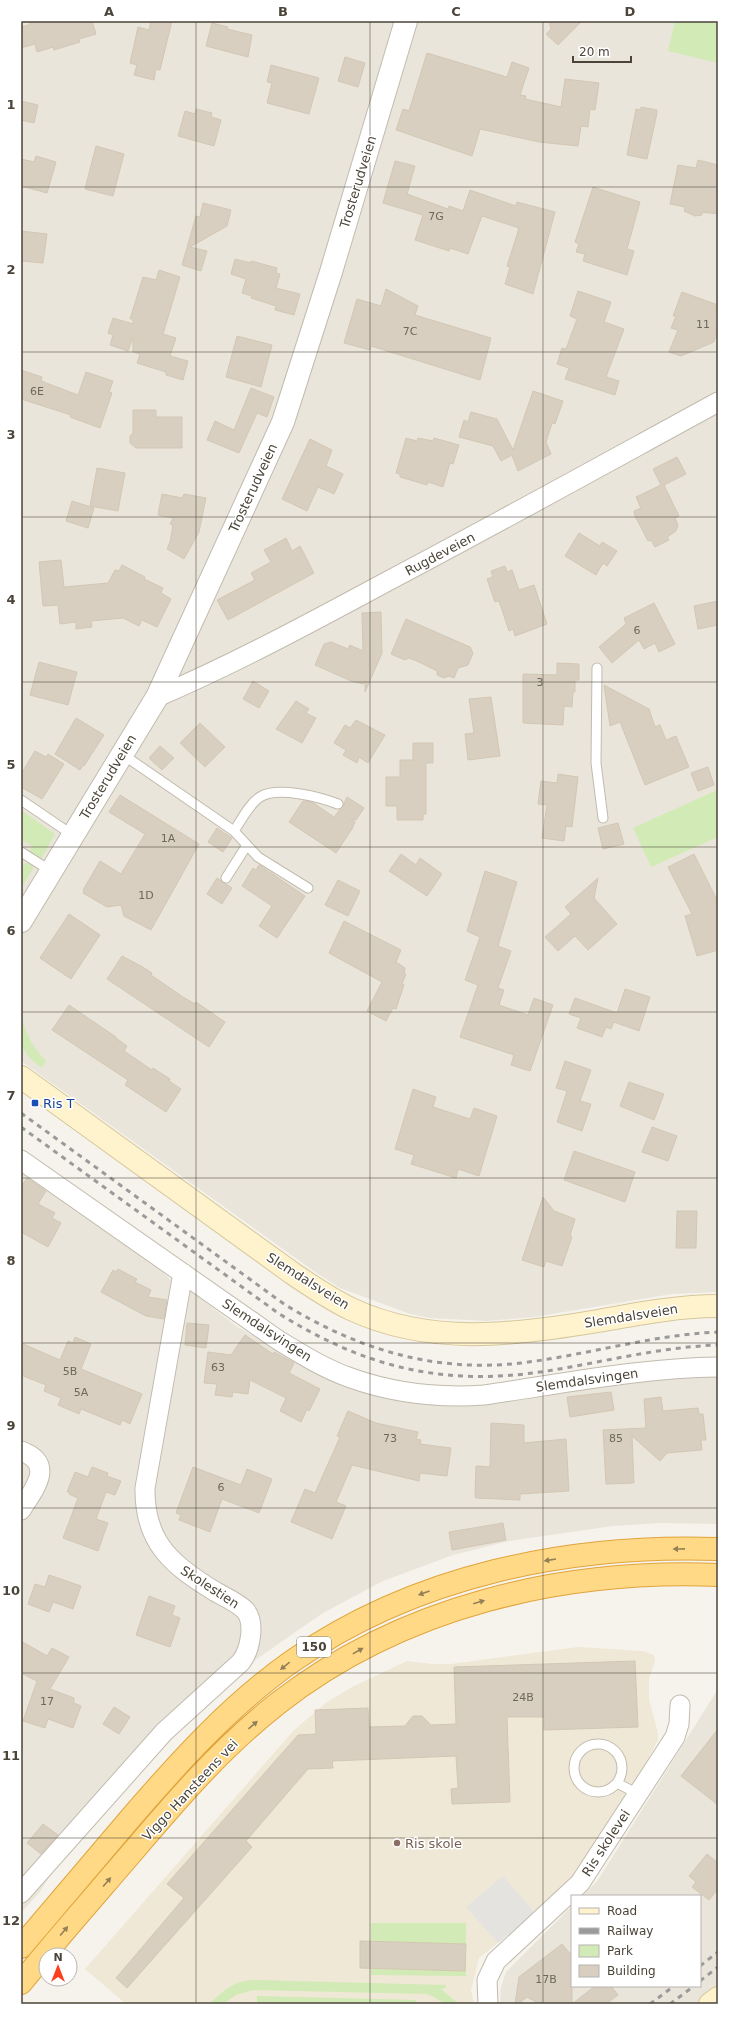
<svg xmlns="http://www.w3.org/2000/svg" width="739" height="2025" viewBox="0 0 739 2025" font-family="'DejaVu Sans',sans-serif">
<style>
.residential{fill:#eae5da}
.education{fill:#efe8d6}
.green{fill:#d2eab5}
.parking{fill:#e5e3e0}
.building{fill:#d8cfc1;stroke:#d3c7b4}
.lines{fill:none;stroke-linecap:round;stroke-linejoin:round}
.service-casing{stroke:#c2bbae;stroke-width:11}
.minor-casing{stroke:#c2bbae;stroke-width:21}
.tertiary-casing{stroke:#c2bbae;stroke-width:24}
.secondary-casing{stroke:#d6c79b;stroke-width:24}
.trunk-casing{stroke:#e0a43c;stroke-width:24}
.service{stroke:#fff;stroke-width:9}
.minor{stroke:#fff;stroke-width:19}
.tertiary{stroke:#fff;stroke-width:22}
.secondary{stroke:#fff3cd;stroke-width:22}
.trunk{stroke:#ffd985;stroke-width:22}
.rail{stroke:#9a9a9a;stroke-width:3;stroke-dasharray:5 5;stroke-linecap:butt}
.oneway{fill:#938057}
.grid{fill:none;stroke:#4b4439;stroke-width:1;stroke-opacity:0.55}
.transit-dot{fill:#1a4fb4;stroke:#fff;stroke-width:1.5}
.education-dot{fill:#8d6e63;stroke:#fff;stroke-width:1.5}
.labels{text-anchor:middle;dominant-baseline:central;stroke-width:3;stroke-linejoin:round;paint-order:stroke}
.number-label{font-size:11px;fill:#6e675b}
.shield{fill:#fff;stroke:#817c74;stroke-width:1}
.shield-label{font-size:12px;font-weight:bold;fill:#4b4439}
.street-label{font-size:13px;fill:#4b4439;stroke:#fff}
.transit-label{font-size:13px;fill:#164399;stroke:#fff;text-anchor:start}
.education-label{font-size:13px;fill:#785e54;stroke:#fff;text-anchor:start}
.neatline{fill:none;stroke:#4b4439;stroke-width:1.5}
.grid-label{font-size:13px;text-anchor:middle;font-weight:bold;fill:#4b4439}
</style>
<rect width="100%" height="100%" fill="#f6f3ec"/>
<path class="residential" d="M21,21h697v1271l-46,2 -138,23 -48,4 -56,-3 -20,-4 -70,-26 -25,-16 -294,-211z
M21,1167l123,88 26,24 25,15 41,32 77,43 90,28 315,-25v152l-57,-1 -48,3 -104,15 -56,14 -70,26 -60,32 -75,52 -68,63 -123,137 -18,28 -18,20z
M718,1689v315h-218l1,-17 5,-15 66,-66v80h128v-90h-118l16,-16z"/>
<path class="education" d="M578,1647l65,4 11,4 1,6 -6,18v20l9,34v7l-34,65 -42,64 -41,39 -62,50 -8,32 3,14h-348l-41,-35 209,-239 33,-28 27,-16 53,-25 26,3h18z"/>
<path class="green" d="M675,21h29l14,3v39l-50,-12z
M717,790l1,47 -67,30 -18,-39z
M21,810l34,24 -14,25 -12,-7 3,-6 -11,-7z
M25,863h2l7,4 -13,21v-19z
M21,1014c4,18 12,34 25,47l-4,7c-25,-18 -21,-26 -21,-54z
M371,1923h95v53l-95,-1z
M252,1980l194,5v3l-5,1 18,15h-14l-11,-7 -7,-3 -174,-4 -17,5 -13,9h-13c11,-13 25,-23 42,-24z
M257,1996l159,4v4h-159z"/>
<path class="parking" d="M503,1876l32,37 -37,30 -32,-36z"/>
<path class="building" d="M30,21h62l4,13 -17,5 1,3 -26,8 -1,-3 -16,5 -2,-8 -14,4v-21l8,-2z
M151,21h21l-12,49 -4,-1 -2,11 -20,-5 3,-10 -7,-2 8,-36 11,3z
M549,21h33l-24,24 -12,-11 5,-5z
M212,23l16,4 -1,2 25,6 -4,22 -42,-11z
M427,53l80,24 5,-15 17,6 -9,27 6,1 -1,3 36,8 4,-28 34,4 -4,27 -5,-1 -2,18 -7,-1 -3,20 -39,-4 -59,-13 -8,27 -76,-26 7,-21 6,2z
M345,57l20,6 -7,24 -20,-6z
M271,65l48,13 -10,36 -42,-11 5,-20 -5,-1z
M21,101l17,4 -4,18 -13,-3z
M641,107l16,3v3l-10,46 -20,-4 9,-46 5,1z
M196,109l16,4 -1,4 10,3 -7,26 -36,-10 7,-25 10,3z
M96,146l28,8 -11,42 -28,-7z
M36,156l20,6 -9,31 -26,-7v-27l13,3z
M698,160l20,5v49l-16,-2v3l-7,1 -11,-5 1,-4 -15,-3 8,-39 18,3z
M395,161l20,5 -8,28 41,15 1,-3 14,5 7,-21 46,16 1,-4 38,10 -22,82 -28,-10 5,-17 -3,-1 12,-38 -37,-12 -14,38 -18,-6 -1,3 -34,-11 8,-25 -40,-12z
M593,187l47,15 -13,47 7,2 -7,24 -44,-14 2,-7 -9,-2 3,-8 -4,-2z
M203,203l28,7 -4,16 -37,21 17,4 -6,20 -19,-6 14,-49 4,1z
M21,231l26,3 -4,29 -22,-2z
M235,259l16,4v-2l26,7 -1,5 4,1 -4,14 24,6 -6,21 -19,-5 1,-4 -25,-8 1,-2 -10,-3 4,-14 -15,-5z
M159,270l21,7 -17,57 13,4 -6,18 18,5 -5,19 -17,-5v-3l-29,-9 3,-9 -7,-2v-15l-5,14 -18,-6 3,-10 -5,-2 5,-15 20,6v-5h-3l13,-42 13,3z
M386,289l32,17 -3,9 76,23 -11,42 -109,-34 -1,4 -26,-7 13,-44 24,7z
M578,291l33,11 -7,20 20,7 -18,48 13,4 -4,14 -50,-16 4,-11 -12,-4 5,-16 4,1 11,-30 -7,-3z
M682,292l36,13v24l-4,13 -33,14 -12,-4 9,-22 -7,-2 5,-12h-3z
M237,336l35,9 -11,42 -35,-10z
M21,370l21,7 -1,4 37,14 8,-23 27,9 -4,11 3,1 -12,35 -30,-11 1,-2 -50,-16z
M251,388l23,9 -7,20 -10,-4 -18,40 -32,-13 8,-19 19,9z
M533,391l30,10 -8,23 -3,-1 -6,19 5,12 -33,17 -6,-16 -11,6 -8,-15 -34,-9 5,-17 4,2 3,-10 26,7 16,31z
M133,410h23v7h26v31h-46l-6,-5v-7l3,-3z
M406,438l11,3 1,-3 15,3 1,-3 25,7 -6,19 -3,-1 -7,24 -15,-5 -1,3 -27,-8v-3l-4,-1z
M310,439l22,11 -6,16 17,8 -9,20 -16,-7 -11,24 -25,-12z
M677,457l9,17 -22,11 15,31 -4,2 3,7 -2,6 -9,6 2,3 -14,7 -4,-7 -3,1 -13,-25 -1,-5 7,-3 -5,-11 25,-12 -8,-16z
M97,468l28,5 -7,38 -28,-5z
M162,494l20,4 2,-4 22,4 -7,34 -15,27 -17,-10 3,-7 3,-17 -3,-1 3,-6 -15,-3z
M72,501l22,7 -6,20 -22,-7z
M579,533l21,13 2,-4 15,9 -10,15 -4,-3 -7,12 -31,-19z
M286,538l6,13 8,-5 14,27 -86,47 -11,-20 38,-20 -4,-7 20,-11 -7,-12z
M61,560l3,27 44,-4 7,-13 4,1 3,-6 23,12 -1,2 19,9 -2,5 10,6 -14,28 -15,-7 -3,6 -16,-8 -32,3 1,6 -16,2v-7l-16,2 -2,-19 -15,1 -4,-44z
M505,566l2,6 5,-2 7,20 15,-5 13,39 -32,12 -2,-7 -4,2 -10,-30 -4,1 -8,-23 6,-2 -2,-6z
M718,601v24l-20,4 -4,-23z
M654,603l21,41 -16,8 -4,-9 -11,6 -5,-9 -27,23 -13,-16 27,-23 -2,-6z
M381,612l1,41 -17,39v-11l-2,3 -12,-3 -36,-16 9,-21 7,-2 17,7 2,-4 13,6 -1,-38z
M406,619l64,28 3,6 -5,12 -10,3 -4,10 -5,-2 -5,2 -7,-3v-4l-18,-9 -10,-4 -4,2 -14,-6z
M39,662l38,10 -9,33 -38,-10z
M557,663l22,1v16h-4v12h-2l-1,15 -8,-1 -1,19 -40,-2v-49l34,1z
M253,681l16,10 -10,17 -16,-9z
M604,685l45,24 6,18 5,-2 6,15 10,-4 13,31 -44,18 -25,-63 -10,4z
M491,697l9,59 -32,4 -3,-26 9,-1 -5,-34z
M296,701l13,8 -3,4 10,5 -14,25 -26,-14z
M76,718l28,17 -20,31 -1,-1 -3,5 -25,-16z
M356,720l29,15 -17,28 -9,-6 -2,6 -14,-8 3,-5 -12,-7 11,-18 5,3z
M200,723l25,24 -20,20 -25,-24z
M413,743h20v20h-7v51h-3v6h-26v-14h-11v-29h14v-17h13z
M160,746l14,12 -12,12 -13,-12z
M35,751l11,6 2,-3 16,10 -22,35 -21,-12v-13z
M708,767l6,18 -16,6 -7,-18z
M558,774l20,3 -6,50 -6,-1 -2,15 -22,-3 5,-33 -9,-1 3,-23 16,2z
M120,795l79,49 -48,86 -27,-14 -3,-11 -14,2 -24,-14 1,-2 -1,-1 17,-29 21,13 24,-40 -36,-22z
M347,797l17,11 -8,12h-5l4,2 -3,7 -16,24 -47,-31 14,-21 9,1 22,15 9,-11z
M618,823l6,21 -21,5 -5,-21z
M217,828l15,10 -9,14 -15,-10z
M401,854l15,11 4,-7 22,16 -15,22 -38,-25z
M694,854l24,48v48l-21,6 -12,-40 7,-2 -24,-47z
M259,865l46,31 -28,42 -18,-12 13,-20 -30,-20 11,-18 3,2z
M485,871l32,11 -19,64 13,5 -13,37 6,2 -5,15 29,10 6,-17 19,7 -23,66 -19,-6 3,-10 -54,-18 18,-52 -13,-5 15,-43 -13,-6z
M217,878l15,10 -10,16 -15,-10z
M598,878l-4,20 23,26 -29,26 -13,-14 -17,15 -13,-14 26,-23 -6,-7z
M338,880l22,11 -12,25 -23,-11z
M69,914l31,21 -29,44 -31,-21z
M344,921l57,29 -5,12 9,6 -1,5 2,1 -4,10 2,1 -8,24 -3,-1 -7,13 -19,-10 15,-29 -53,-29z
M122,956l19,10 11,7 -1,2 32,22 12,7 1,-2 29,20 -16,25 -102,-68z
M625,989l25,8 -11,34 -25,-9 -3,7 -5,-2 -4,10 -25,-9 4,-10 -12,-4 6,-16 42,15z
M69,1005l47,32v1l11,8 -3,5 28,19 1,-2 17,11 -1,2 12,8 -15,23 -41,-27 3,-5 -76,-50z
M565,1061l26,9 -11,31 11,3 -9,27 -25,-9 10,-31 -11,-3z
M629,1082l35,12 -10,26 -34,-14z
M413,1089l23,8 -3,10 37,12 4,-11 23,8 -18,60 -21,-7 -2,9 -45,-14 3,-9 -19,-6z
M652,1127l25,9 -9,25 -26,-9z
M574,1151l61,21 -10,30 -61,-22z
M27,1178l19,13 -8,13 17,9 -3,5 9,5 -13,24 -27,-15v-45z
M543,1197l11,14 21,8 -5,17 2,1 -10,29 -16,-5 -2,6 -22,-7z
M677,1211h20l-1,37h-20z
M118,1269l19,10 -2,3 16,8 -3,7 19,3 -3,19 -18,-3 -45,-24 12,-22 3,2z
M187,1323l22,2 -3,23 -21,-3z
M245,1335l28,19 1,-2 20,11 -5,10 31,16 -11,22 -2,-2 -6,13 -21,-11 6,-13 -36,-18 -2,14 -15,-2 -1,5 -17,-2 2,-11 -13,-1 4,-31 23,3z
M75,1337l16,7 -10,25 61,25 -12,30 -8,-4 -2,5 -39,-16 -2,5 -21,-9 3,-7 -17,-7 2,-6 -25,-10v-32l39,17 8,-19 5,2z
M611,1392l3,18 -44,7 -3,-20z
M661,1397l2,14 35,-3 1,6h4l3,26h-5l1,10 -35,3 -7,8 -28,-25 2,47 -28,1 -3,-54 43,-2 -2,-29z
M348,1411l28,12 42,9 -2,7 5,1 -1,4 31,4 -4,28 -27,-3 -1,8 -67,-16 -16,37 10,4 -14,33 -41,-17 14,-33 10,4 25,-56 -3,-1z
M491,1423l33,2v18l42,-4 3,52 -49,3v6l-44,-2 -1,-2 1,-30 14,1z
M92,1467l16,6 -1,3 14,5 -6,14 -9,-3 -10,27 12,4 -10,28 -35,-13 15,-40 -9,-4 1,-2h-3l8,-20 13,5z
M193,1467l48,18 6,-16 25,10 -13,34 -37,-14 -12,33 -31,-12 2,-5 -5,-2z
M503,1523l3,17 -54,10 -3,-18z
M49,1575l32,11 -8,23 -20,-7 -4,10 -21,-8 7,-20 10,3z
M149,1596l26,10 -3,9 8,3 -10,29 -34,-12z
M21,1641l26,15 5,-8 17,9 -19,32 24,9v5l7,3 -8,22 -25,-9 -3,9 -22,-7 14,-40 -16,-8z
M635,1661l3,66 -94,3v-13h-37l3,85 -58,2 -1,-15 7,-1 -2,-32 -124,5 1,7 -25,1 -62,72 6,6 -125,141 -11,-10 68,-80 -17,-14 131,-149 18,-1 -1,-24 53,-2 1,19 36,-1 8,-10h9l9,9 25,-1 -2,-57z
M114,1707l16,10 -11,17 -16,-10z
M718,1729v76l-37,-29z
M43,1824l15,11 -17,19 -14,-11z
M707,1854l11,9v26l-9,11 -17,-13 4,-5 -7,-6z
M360,1941l106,3 -1,27 -105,-3z
M562,1944l10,12v48l23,-18h16l7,9 -12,9h-66l-13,-7 -9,7h-3l4,-27z"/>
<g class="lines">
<defs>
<path id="service" d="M597,668l-1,95 7,55
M122,754l112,77 24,26 50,31
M21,800l53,36
M234,831c7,-10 15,-27 26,-34 17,-11 60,0 78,7
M21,852l30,19
M226,878l21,-33
M574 1768a24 24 0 1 1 48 0a24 24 0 1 1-48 0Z
M617,1783l21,11"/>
<path id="minor" d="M157,697c79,-34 155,-75 231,-116 110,-58 220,-119 330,-179
M21,1160l257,180c23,14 47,29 73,38 42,15 89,20 133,17 77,-11 156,-27 234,-28
M21,1451c35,13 13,38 0,59
M21,1893l143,-161 77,-70c9,-12 15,-39 4,-52 -7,-7 -20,-13 -29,-18 -43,-26 -72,-49 -71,-104l38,-215
M488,2004l-1,-24 9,-19 84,-78 95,-146 4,-13 1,-19"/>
<path id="tertiary" d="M21,921l136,-224 126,-275 48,-150 75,-251"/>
<path id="secondary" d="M21,1077l271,196c19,13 38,26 59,36 79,37 164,26 247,12 39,-7 80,-15 120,-15
M710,2004l8,-6"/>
<path id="trunk" d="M21,1947c36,-42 71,-84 107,-126 49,-57 101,-115 163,-159 124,-87 278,-118 427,-113
M21,1983c35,-43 72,-85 108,-127 46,-54 92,-108 148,-152 125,-98 285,-135 441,-129"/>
</defs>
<use href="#service" class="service-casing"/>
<use href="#minor" class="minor-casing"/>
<use href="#tertiary" class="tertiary-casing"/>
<use href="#secondary" class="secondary-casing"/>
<use href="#trunk" class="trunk-casing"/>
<use href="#service" class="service"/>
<use href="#minor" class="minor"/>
<use href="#tertiary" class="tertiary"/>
<use href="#secondary" class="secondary"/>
<use href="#trunk" class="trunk"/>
<path class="rail" d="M21,1113l263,191c73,45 150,69 237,59 66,-8 130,-28 197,-31
M21,1127l257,186c88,55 166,74 269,58 57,-9 113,-24 171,-26
M700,1966l18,-14
M700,1981l18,-14
M650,2004l24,-18
M670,2004l24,-18"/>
</g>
<defs><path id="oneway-solid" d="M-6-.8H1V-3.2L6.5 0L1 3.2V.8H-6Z"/></defs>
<g class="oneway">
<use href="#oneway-solid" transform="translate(679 1549) rotate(179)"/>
<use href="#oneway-solid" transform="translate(550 1560) rotate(171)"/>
<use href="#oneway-solid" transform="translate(424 1593) rotate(160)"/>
<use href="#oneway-solid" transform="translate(479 1602) rotate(-16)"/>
<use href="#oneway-solid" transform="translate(358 1651) rotate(-29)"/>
<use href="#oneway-solid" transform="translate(285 1666) rotate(141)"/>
<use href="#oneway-solid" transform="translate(253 1725) rotate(-41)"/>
<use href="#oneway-solid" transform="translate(107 1882) rotate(-49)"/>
<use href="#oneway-solid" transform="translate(64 1931) rotate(-50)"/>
</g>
<path class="grid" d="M196,21v1983M370,21v1983M543,21v1983M21,187h697M21,352h697M21,517h697M21,682h697M21,847h697M21,1012h697M21,1178h697M21,1343h697M21,1508h697M21,1673h697M21,1838h697"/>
<rect class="transit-dot" x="31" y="1099" width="8" height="8" rx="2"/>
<circle class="education-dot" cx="397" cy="1843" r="4"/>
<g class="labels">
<g class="number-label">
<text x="436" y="216">7G</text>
<text x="703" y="324">11</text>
<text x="410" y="331">7C</text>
<text x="37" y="391">6E</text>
<text x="637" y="630">6</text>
<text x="540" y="682">3</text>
<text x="168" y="838">1A</text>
<text x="146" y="895">1D</text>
<text x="218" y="1367">63</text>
<text x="70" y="1371">5B</text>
<text x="81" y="1392">5A</text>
<text x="390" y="1438">73</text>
<text x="616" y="1438">85</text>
<text x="221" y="1487">6</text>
<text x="523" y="1697">24B</text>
<text x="47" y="1701">17</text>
<text x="546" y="1979">17B</text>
</g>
<rect class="shield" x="297" y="1637" width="34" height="20" rx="3"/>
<g class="shield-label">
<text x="314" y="1647">150</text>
</g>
<g class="street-label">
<text transform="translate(358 182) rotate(-73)">Trosterudveien</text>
<text transform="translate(253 488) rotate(-65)">Trosterudveien</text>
<text transform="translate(440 554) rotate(-28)">Rugdeveien</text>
<text transform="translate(108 777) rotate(-59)">Trosterudveien</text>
<text transform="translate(308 1281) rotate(32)">Slemdalsveien</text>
<text transform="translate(631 1316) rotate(-9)">Slemdalsveien</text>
<text transform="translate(267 1330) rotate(33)">Slemdalsvingen</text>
<text transform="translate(587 1380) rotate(-8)">Slemdalsvingen</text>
<text transform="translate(210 1587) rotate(33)">Skolestien</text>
<text transform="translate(190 1790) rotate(-47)">Viggo Hansteens vei</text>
<text transform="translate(606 1843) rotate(-57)">Ris skolevei</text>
</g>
<g class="transit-label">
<text x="43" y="1103">Ris T</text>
</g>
<g class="education-label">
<text x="405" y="1843">Ris skole</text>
</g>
</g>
<rect width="739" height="2025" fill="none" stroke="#ffffff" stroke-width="44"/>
<rect x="571" y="1895" width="130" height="92" fill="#ffffff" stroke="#b7b4b0"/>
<rect x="579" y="1908" width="20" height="6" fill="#fff3cd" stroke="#b7b4b0"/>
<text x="607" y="1915" font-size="12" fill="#4b4439">Road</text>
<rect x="579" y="1928" width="20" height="6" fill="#9a9a9a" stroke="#b7b4b0"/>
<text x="607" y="1935" font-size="12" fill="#4b4439">Railway</text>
<rect x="579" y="1945" width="20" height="12" fill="#d2eab5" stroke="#b7b4b0"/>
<text x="607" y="1955" font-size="12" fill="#4b4439">Park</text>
<rect x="579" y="1965" width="20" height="12" fill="#d8cfc1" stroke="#b7b4b0"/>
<text x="607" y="1975" font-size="12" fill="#4b4439">Building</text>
<g transform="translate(58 1967)"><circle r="19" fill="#ffffff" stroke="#b7b4b0"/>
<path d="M0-3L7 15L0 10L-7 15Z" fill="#fc3f1d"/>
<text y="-6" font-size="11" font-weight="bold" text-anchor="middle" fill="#4b4439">N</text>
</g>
<path d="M573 56v6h58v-6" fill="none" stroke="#4b4439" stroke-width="2"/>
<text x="579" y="56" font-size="12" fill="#4b4439" stroke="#ffffff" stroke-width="3" paint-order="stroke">20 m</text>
<rect x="22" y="22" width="695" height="1981" class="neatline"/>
<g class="grid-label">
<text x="109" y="16">A</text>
<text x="283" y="16">B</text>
<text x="456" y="16">C</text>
<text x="630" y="16">D</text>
<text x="11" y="109">1</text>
<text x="11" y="274">2</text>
<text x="11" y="439">3</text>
<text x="11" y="604">4</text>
<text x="11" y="769">5</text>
<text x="11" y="935">6</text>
<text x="11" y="1100">7</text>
<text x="11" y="1265">8</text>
<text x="11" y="1430">9</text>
<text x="11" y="1595">10</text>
<text x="11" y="1760">11</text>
<text x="11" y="1925">12</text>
</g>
</svg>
